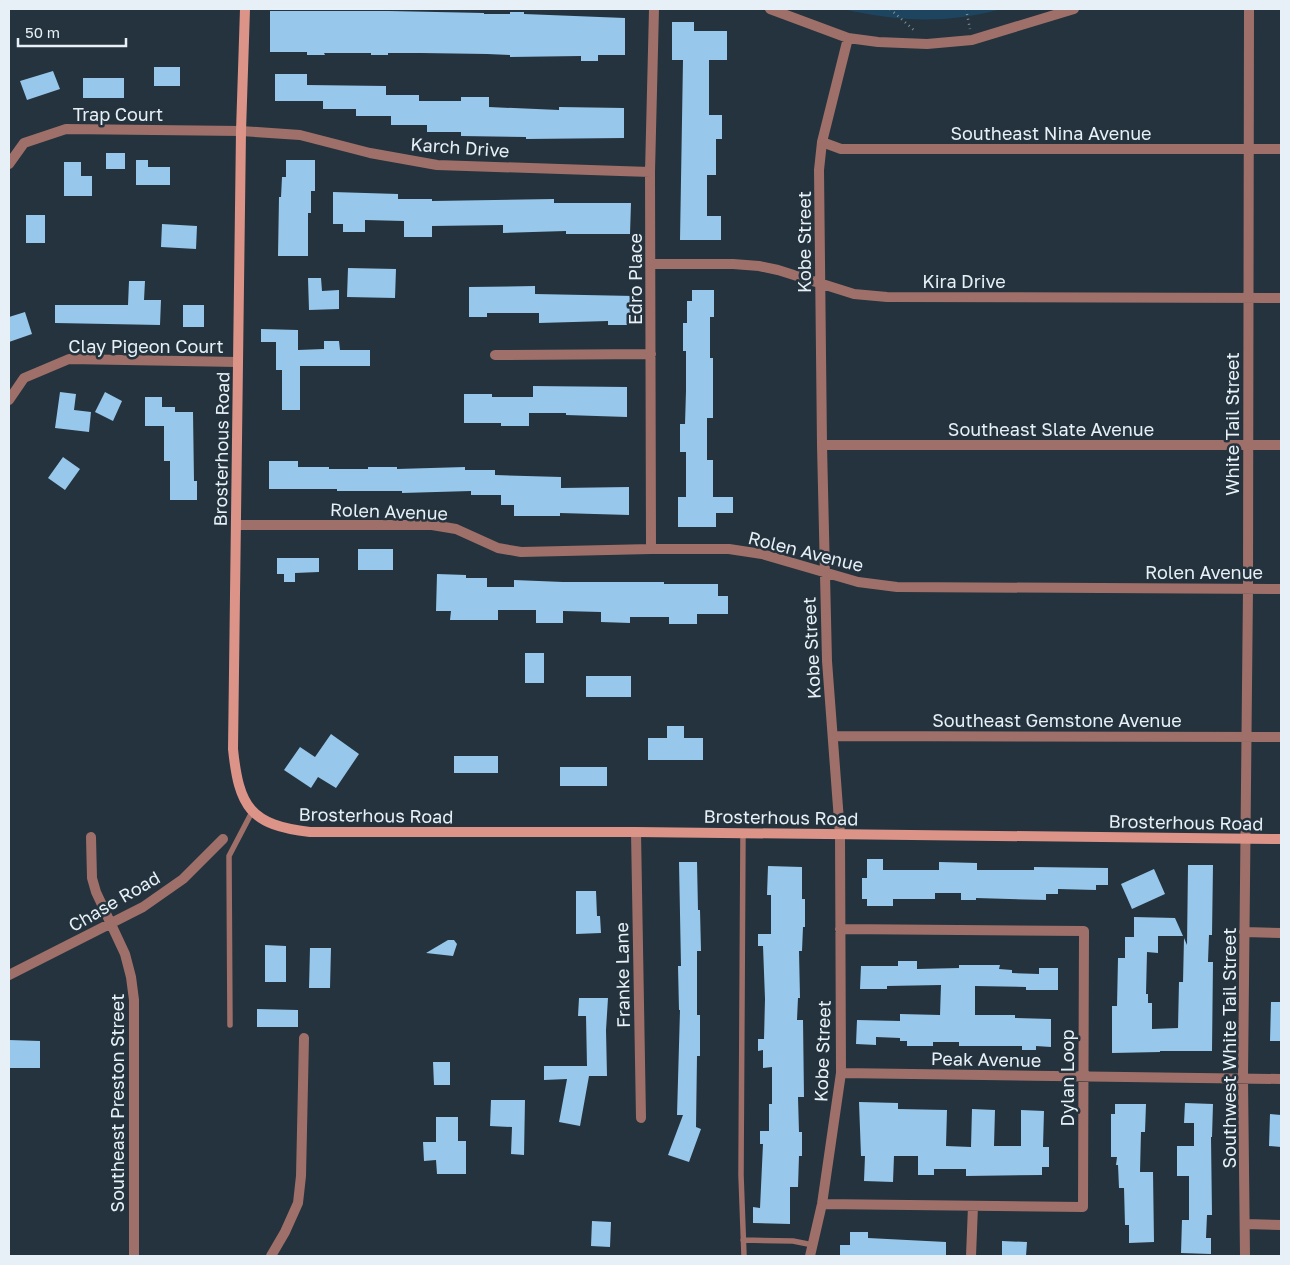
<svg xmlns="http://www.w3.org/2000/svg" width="1290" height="1265" viewBox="0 0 1290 1265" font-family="'Golos Text',sans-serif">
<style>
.green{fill:#1e4560}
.building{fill:#97c7eb}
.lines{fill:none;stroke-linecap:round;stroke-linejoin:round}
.path{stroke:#828e97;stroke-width:2.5;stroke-dasharray:1 4;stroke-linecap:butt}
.lane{stroke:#9e7069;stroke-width:5.5}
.street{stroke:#9e7069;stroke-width:10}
.secondary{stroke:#dc9388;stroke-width:10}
.labels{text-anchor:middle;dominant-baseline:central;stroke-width:5;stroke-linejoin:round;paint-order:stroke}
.street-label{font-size:18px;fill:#e7f0f7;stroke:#24333d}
</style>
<rect width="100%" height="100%" fill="#24333d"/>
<path class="green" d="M843,9h159c-58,15 -101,13 -159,0z"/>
<path class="building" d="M270,11h119l95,2v1h26v-2h14v2l101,4v37h-27v6h-17v-5l-71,1v-2l-23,-1 -66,-1h-33v2h-17v-2h-47l1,2h-18v-3h-37z
M672,22h22v9h33v29h-18v55h13v24h-6v36h-9v41h14v24h-41l3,-180h-11z
M154,67h26v19h-26z
M53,71l7,18 -33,11 -7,-19z
M275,74h32v11l79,1v9h33v6h42v-4h28v10l70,3v-3l65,1v30l-98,1v-2l-65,-1v-4h-34v-7h-36v-9h-35v-7h-33v-8h-48z
M83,78h41v20h-41z
M106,153h19v16h-19z
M136,160h12v7h22v18h-34z
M286,160h29v31h-4v22h-3v43h-30l1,-59h2l1,-20h4z
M64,162h17v14h11v20h-28z
M333,192l65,2v5h34v2l122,-2v4h77l-1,31h-64v-3l-63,2v-8l-71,1v11h-28v-16l-39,-1v12h-22v-8h-10z
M26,215h19v28h-19z
M162,224l35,2 -1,23 -35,-2z
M348,268l48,1 -1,29 -48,-1z
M308,278h13l1,13 17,-1v19l-30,1z
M129,281h16l-1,19h17l-1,25 -105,-2v-18h73z
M535,286v8l99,2v29h-26v-4l-69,2v-10h-52v4h-18v-30z
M692,290h22v27h-4v41h3v60h-6v42h6v37h20v16h-17v14h-38v-30h8v-45h-6v-28h5l1,-33v-40h-3v-28h4v-22h5z
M183,305h21v22h-21z
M25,312l7,22 -23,8v-25z
M261,329l37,1v20l26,-1v-8h15l1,9h30v16h-70v44h-18v-40h-6v-28h-15z
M533,386l94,1v30l-61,-2v-2h-37v13h-28v-3h-37v-29h28v3h41z
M60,392l16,2 -2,16 17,2 -2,20 -34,-4z
M105,392l17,9 -9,20 -18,-9z
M145,397h17v10h13v5h18l1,69h3v19h-27v-39h-6v-35h-19z
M63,457l17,12 -15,21 -17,-12z
M269,461h29v6h31v2h39v-2h29v2l68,-2v3h30v5l66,2v11l68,-1v28l-69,-2v3h-46v-11h-13v-10h-30v-4l-69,2v-2h-65v-2h-68z
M358,549h35v21h-35z
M277,558h42v14l-24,1v9h-11v-8h-7z
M437,574l29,1v3h21v9h27v-7l49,2h101v2h54v12h10v18h-31v10h-28v-7h-39v6l-29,-1v-10l-38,-1v12h-27v-13h-38v10h-48l1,-9h-15z
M525,653h19v30h-19z
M586,676h45v21h-45z
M667,726h17v12h19v22h-55v-22h19z
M331,734l28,20 -23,34 -18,-11 -7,11 -27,-18 16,-23 15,10z
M454,756h44v17h-44z
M560,767h47v19h-47z
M867,859h16v11h56v-8l38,1v7h57v-3l74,1v17h-12v5l-38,-1v5h-12v6l-70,-2v2h-15v-7h-26v6h-42v7h-26v-7h-5v-21h5z
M679,862h18l1,48h2l1,41h-4v64h3v41h-3l-1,71 5,2 -12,33 -21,-7 15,-40h-6l3,-105h-1l-1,-44h3z
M1188,865h25l-1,70h-3l-1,27h5l-1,89h-52v1l-48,1v-47h5l1,-48h7v-21h9v-20l41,1 8,18h-25v17l-11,-1 -1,42h2v9h4v26l26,-1 1,-46h4l1,-44 3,7z
M768,866l34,1v32h3v28h-2l-1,24h-3l1,47h-2l-1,22h6l1,77h-6l1,35h3v24h-3l-1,31h-8v37l-37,-1v-16l7,1 3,-64h-3v-13h9v-27h3v-37l-9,1v-18l-5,1v-12h6l1,-40 -2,-53h-5v-12h13v-39h-4z
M1154,869l11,25 -33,15 -11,-25z
M576,891h20l1,25h3l1,17 -25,1z
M448,940h6l3,4 -4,12 -27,-3z
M265,945l21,1v36h-21z
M310,948h21l-1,40h-21z
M898,961h19v8l42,-1v-3h41l-1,4 13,1v3l27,1v-6h19v22h-32v-3l-51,-1v29h40v3l36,1v28l-15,-1v4h-14v-4h-63v-4h-26v4h-26v-5h-7v-3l-24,-1v8l-20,-1 1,-24 43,1v-7l40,1 1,-30 -54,1v3h-27l1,-23h37z
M579,998h29l-2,32 1,46h-18l-9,50 -21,-4 8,-43 -23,1v-14h43l-1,-50h-8z
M1271,1002h10v39h-11z
M257,1009l41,1v17h-41z
M9,1040l31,1v27h-31z
M433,1062h17v23h-16z
M491,1100h34l-1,55 -13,-1 1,-27 -22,-1z
M859,1102l39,1v6l49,1 -1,36 25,1 1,-38 23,1 -1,36h27v-36l23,1 -1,36h6v20h-7v8l-76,1v-7h-32v6h-16v-19h-24l-1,26 -29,-1 1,-25h-4z
M1185,1103l28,1 -1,33h-1l1,78h-5l-1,23h5v16l-30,-1 1,-33h7v-44h-12v-30h17v-23h-10z
M1115,1104h31l-1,28h-4l-1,40h13l1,70 -25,1v-18h-4l-1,-37h-5l-1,-23h-2l1,-8h-6v-43h4z
M1270,1114l11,1v32l-12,-1z
M436,1117h22v24h8v33h-29l-1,-14 -12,1 -1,-19h13z
M592,1221l19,1 -1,25 -19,-1z
M850,1232h18v6l78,4v14h-106v-11h10z
M1002,1241l25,1 -1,14h-24z"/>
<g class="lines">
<path class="path" d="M890,9l25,22
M966,9l4,20"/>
<path class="lane" d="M743,833l-2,342 3,81
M230,1025l-1,-169 23,-44
M743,1240l50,1 20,4"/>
<path class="street" d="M770,9l78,29 30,4 49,2 45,-4 102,-31
M822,142l19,7h440
M9,164l15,-21 42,-14 175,2 59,4 70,18 67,12 213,7
M651,264h82l26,2 19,4 76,24 33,3 394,1
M495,355l156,-1
M9,400l15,-22 45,-19 169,3
M822,445h459
M237,525h195l24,4 42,19 23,4 130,-3h78l33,5 96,28 39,5 384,2
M651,549l-1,-377 4,-163
M833,736l448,1
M636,832l5,286
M91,837l1,41 4,14 29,62 6,23 3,23v256
M1244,932l37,1
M9,975l134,-68 40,-28 40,-40
M841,1073l440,6
M822,1204l261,3 1,-276 -244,-2
M1246,1224l35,1
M271,1256l14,-24 13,-29 3,-27 3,-138
M810,1256l12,-52 19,-131 -1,-239 -13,-173 -5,-216 -3,-275 3,-28 26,-104
M971,1256l2,-50
M1245,1256l-2,-178 5,-489 1,-580"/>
<path class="secondary" d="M245,9l-4,122 -8,618c6,58 17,76 77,83h326l645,7"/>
</g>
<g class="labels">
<g class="street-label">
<text x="118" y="114">Trap Court</text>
<text x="1051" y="133">Southeast Nina Avenue</text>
<text transform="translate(460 147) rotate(4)">Karch Drive</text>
<text transform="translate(804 242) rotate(-90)">Kobe Street</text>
<text transform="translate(635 279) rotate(-90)">Edro Place</text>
<text x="964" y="281">Kira Drive</text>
<text x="146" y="346">Clay Pigeon Court</text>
<text transform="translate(1232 424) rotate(-90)">White Tail Street</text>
<text x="1051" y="429">Southeast Slate Avenue</text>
<text transform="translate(221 449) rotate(-89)">Brosterhous Road</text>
<text transform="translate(389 511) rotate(2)">Rolen Avenue</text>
<text transform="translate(806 551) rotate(14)">Rolen Avenue</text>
<text x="1204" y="572">Rolen Avenue</text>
<text transform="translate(811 648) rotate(-93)">Kobe Street</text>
<text x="1057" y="720">Southeast Gemstone Avenue</text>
<text transform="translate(376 815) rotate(1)">Brosterhous Road</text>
<text transform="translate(781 817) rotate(1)">Brosterhous Road</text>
<text transform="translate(1186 822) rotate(1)">Brosterhous Road</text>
<text transform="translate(114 901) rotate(-30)">Chase Road</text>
<text transform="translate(622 975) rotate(-91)">Franke Lane</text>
<text transform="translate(1229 1048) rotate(-90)">Southwest White Tail Street</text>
<text transform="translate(822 1051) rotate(-88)">Kobe Street</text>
<text transform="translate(986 1059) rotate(1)">Peak Avenue</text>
<text transform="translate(1067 1078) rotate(-90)">Dylan Loop</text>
<text transform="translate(117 1103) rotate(-90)">Southeast Preston Street</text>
</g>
</g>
<rect width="1290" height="1265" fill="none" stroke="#e7f0f7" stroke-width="20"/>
<path d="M18 38v8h108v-8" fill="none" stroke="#e7f0f7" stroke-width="2.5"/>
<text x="25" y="38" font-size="15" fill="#e7f0f7" stroke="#24333d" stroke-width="4" paint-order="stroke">50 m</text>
</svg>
